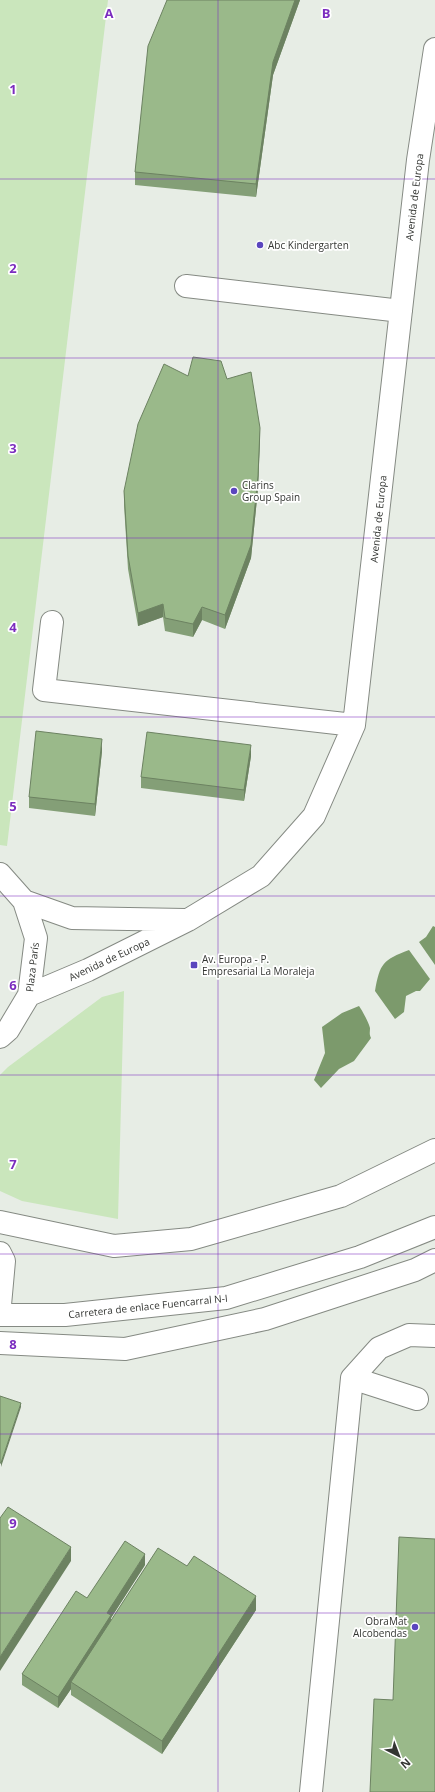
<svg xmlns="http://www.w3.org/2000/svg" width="435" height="1792" viewBox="0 0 435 1792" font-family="'Open Sans',sans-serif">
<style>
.green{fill:#cae6bc}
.water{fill:#7c9a6c}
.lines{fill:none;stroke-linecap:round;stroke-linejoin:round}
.minor-casing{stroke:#858a83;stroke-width:24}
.major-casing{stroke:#858a83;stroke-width:24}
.minor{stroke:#fff;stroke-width:22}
.major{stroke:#fff;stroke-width:22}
.wall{fill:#849f77}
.shaded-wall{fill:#6c8261}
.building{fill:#9ab98a;stroke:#6c8261}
.grid{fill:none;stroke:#7b2cbf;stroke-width:1;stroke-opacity:0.55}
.poi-dot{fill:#5a45be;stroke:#fff;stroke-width:1.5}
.labels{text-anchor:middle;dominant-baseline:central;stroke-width:3.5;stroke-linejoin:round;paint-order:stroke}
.street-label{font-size:10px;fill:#333532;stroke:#fff}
.poi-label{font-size:10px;fill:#333532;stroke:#fff;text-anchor:start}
.grid-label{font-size:13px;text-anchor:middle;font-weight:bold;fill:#7b2cbf;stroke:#fff;stroke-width:3.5;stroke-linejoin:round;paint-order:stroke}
</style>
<rect width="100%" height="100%" fill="#e7ede5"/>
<path class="green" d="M0,0h108l-101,846 -7,-1z
M124,991l-6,228 -96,-18 -22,-10v-116l8,-8 94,-70z"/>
<path class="water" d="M433,926l2,1v38l-16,-23 7,-5z
M409,950l21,29 -10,12h-4l-10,5 -2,16 -9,7 -20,-28c5,-28 8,-31 34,-41z
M359,1006c3,4 10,17 11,22 0,4 -1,6 1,10l-17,23 -15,8 -18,19 -7,-8 11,-27 -3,-26 20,-14z"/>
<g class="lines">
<defs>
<path id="minor" d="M186,286l215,25
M52,622l-8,68 310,35
M0,874l24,27 12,37 -7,57 -21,35 -8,7
M24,901l48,17 113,2
M29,995l59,-25 100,-50 73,-44 53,-60 40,-91 64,-565 17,-111
M0,1222l114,24 77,-7 150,-43 94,-46
M0,1253l4,8 -4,44
M0,1343l125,6 140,-30 150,-49 20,-10
M352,1378l65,21
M311,1792l41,-414 27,-30 30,-13 26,1"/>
<path id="major" d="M0,1315h65l161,-17 134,-41 75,-30"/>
</defs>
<use href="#minor" class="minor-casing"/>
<use href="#major" class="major-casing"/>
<use href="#minor" class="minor"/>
<use href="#major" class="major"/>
</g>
<path class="wall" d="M167,0h133l-27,75 -17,122 -121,-12v-13z
M188,376l39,3 33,62 -2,48 -7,69 -26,71 -23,-9 -9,17 -28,-6 -2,-14 -25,9 -10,-57 -4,-64v-14z
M102,751l-7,65 -66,-8v-11z
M251,756l-7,45 -103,-13v-11z
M145,1565l-34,53v2l145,-10 -94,144 -91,-59v-6l-13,19 -36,-23v-11l65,-76z"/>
<path class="shaded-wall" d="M295,0h5l-27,75 -17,122v-13l17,-122z
M260,428l-2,61 -7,69 -26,71v-14z
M163,604v13l-25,9v-13z
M202,607v13l-9,17v-13z
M102,739v12l-7,65v-12z
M251,745v11l-7,45v-11z
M21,1403v4l-20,60v-4z
M71,1547v14l-71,110v-14z
M145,1554v11l-34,53v9l-40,55v7l-13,19v-11l49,-84z
M256,1596v14l-94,144v-13z"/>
<path class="building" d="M167,0h128l-22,62 -17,122 -121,-12 13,-126z
M193,357l28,4 6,18 24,-7 9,56 -2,48 -7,69 -26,70 -23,-8 -9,17 -28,-6 -2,-14 -25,9 -10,-57 -4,-65 14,-67 26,-60 24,12z
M36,731l66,8 -7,65 -66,-7z
M147,732l104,13 -7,45 -103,-13z
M0,1396l21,7 -20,60h-1z
M8,1507l63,40 -71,110v-139z
M399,1537l36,2v253h-65l4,-93 19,1z
M125,1541l20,13 -38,59 4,2 -53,82 -36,-23 54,-83 11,7z
M158,1548l29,18 7,-10 62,40 -94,145 -91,-59z"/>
<path class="grid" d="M218,0v1792M0,179h435M0,358h435M0,538h435M0,717h435M0,896h435M0,1075h435M0,1254h435M0,1434h435M0,1613h435"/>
<g class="poi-dot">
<circle cx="260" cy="245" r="4"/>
<circle cx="234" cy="491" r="4"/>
<rect x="190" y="961" width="8" height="8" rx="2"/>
<circle cx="415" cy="1627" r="4"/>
</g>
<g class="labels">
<g class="street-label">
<text transform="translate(414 197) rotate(-83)">Avenida de Europa</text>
<text transform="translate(378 519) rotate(-84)">Avenida de Europa</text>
<text transform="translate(109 959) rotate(-25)">Avenida de Europa</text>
<text transform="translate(32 967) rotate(-83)">Plaza París</text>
<text transform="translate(148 1306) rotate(-6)">Carretera de enlace Fuencarral N-I</text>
</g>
<g class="poi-label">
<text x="268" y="245">Abc Kindergarten</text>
<text x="242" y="485">Clarins<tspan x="242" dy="12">Group Spain</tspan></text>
<text x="202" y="959">Av. Europa - P.<tspan x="202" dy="12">Empresarial La Moraleja</tspan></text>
<text x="407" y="1621" text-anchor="end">ObraMat<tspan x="407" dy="12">Alcobendas</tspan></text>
</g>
</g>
<g class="grid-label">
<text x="109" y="18">A</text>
<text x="326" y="18">B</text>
<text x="13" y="94">1</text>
<text x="13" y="273">2</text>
<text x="13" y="453">3</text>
<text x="13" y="632">4</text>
<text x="13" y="811">5</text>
<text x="13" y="990">6</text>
<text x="13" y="1169">7</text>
<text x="13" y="1349">8</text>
<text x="13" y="1528">9</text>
</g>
<g transform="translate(399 1756) rotate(138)" stroke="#ffffff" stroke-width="3" paint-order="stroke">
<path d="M0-3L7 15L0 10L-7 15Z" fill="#333532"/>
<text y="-6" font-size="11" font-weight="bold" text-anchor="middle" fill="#333532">N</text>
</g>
</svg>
